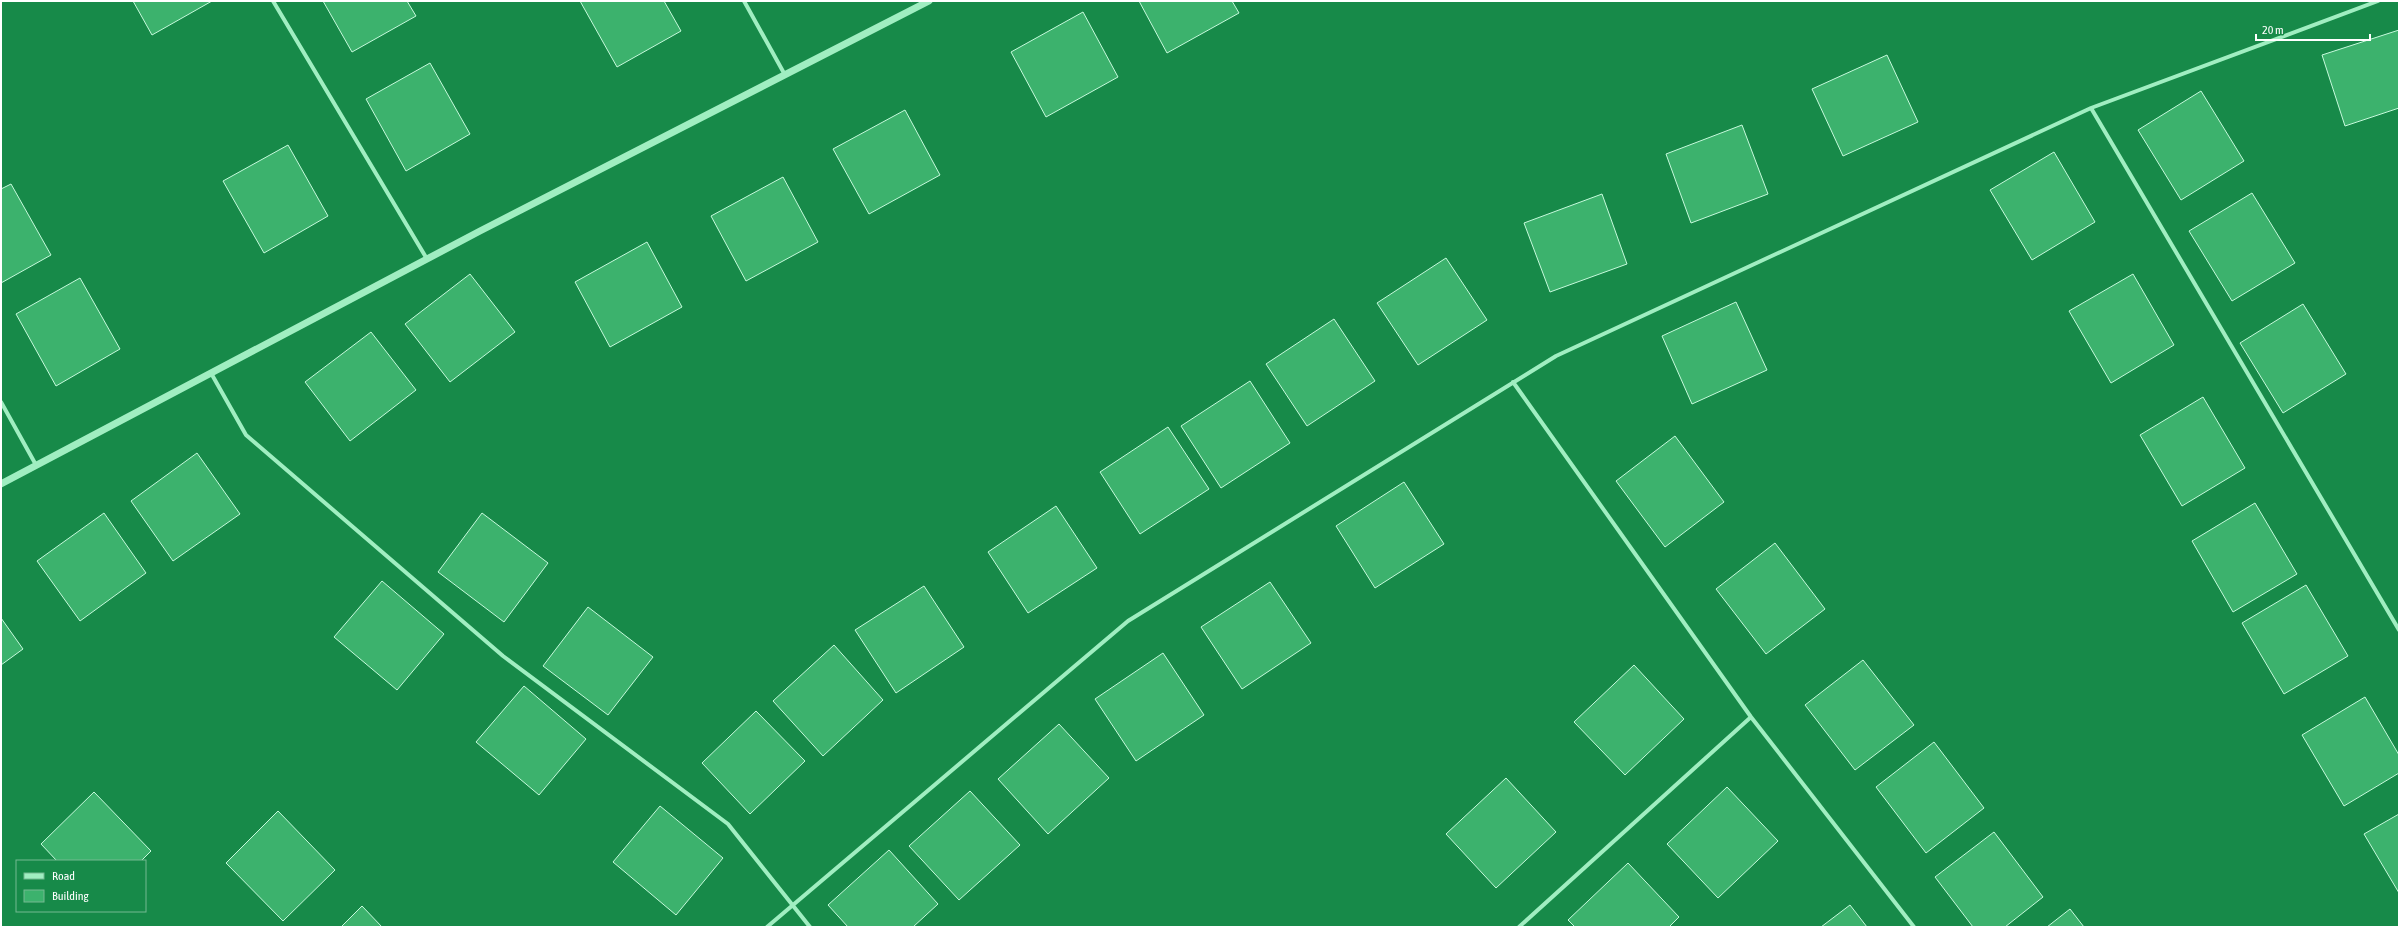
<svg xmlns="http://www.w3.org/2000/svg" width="2400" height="928" viewBox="0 0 2400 928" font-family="'Asap Condensed',sans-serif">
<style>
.building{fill:#3cb26d;stroke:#c6fadc}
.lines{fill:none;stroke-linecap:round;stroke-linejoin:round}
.minor{stroke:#a0eec1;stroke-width:4}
.tertiary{stroke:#a0eec1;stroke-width:7}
</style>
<rect width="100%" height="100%" fill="#178a49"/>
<path class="building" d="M133,1h79l-60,34z
M323,1h84l9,15 -64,36z
M580,1h84l17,30 -64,36z
M1139,1h93l7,12 -72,40z
M1083,12l35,65 -72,40 -35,-65z
M2399,30v78l-54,18 -23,-71z
M1887,55l31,67 -75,34 -31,-67z
M430,63l40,71 -64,37 -40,-72z
M2201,91l43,70 -63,39 -43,-70z
M905,110l35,65 -71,39 -36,-65z
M1742,125l26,69 -77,29 -25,-69z
M288,145l40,71 -64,37 -41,-72z
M2054,152l41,70 -63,38 -42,-70z
M783,177l35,65 -72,39 -35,-65z
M11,184l40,71 -50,28v-94z
M2252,193l43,70 -63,38 -43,-70z
M1602,194l25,70 -77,28 -26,-69z
M647,242l35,65 -72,40 -35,-65z
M1446,258l41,62 -69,45 -41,-62z
M470,274l45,58 -65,50 -45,-58z
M2133,274l41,71 -63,38 -42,-72z
M80,278l40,71 -64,37 -40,-72z
M1736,302l31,68 -75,34 -30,-68z
M2303,304l43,70 -63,39 -43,-70z
M1334,319l41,62 -68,45 -41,-62z
M371,332l45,58 -66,51 -45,-59z
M1250,381l40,62 -69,45 -40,-62z
M2203,397l42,71 -63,38 -42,-71z
M1168,427l41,62 -69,45 -40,-62z
M1675,436l49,66 -59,45 -49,-66z
M197,453l43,61 -67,47 -42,-60z
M1404,482l40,62 -69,44 -39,-62z
M2255,503l42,71 -64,38 -41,-71z
M1056,506l41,62 -69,45 -40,-61z
M104,513l42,60 -66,48 -43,-60z
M482,513l66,50 -44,59 -66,-50z
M1775,543l50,66 -59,45 -50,-65z
M382,581l62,53 -47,56 -63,-53z
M1270,582l41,61 -69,46 -41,-62z
M2306,585l42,71 -64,38 -42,-71z
M924,586l40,61 -68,46 -41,-63z
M588,607l65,50 -45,58 -65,-49z
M1,618l22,31 -22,16z
M834,645l49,55 -60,56 -50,-55z
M1163,653l41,62 -68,46 -41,-62z
M1863,660l51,65 -59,45 -50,-65z
M1634,665l50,54 -59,56 -51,-53z
M524,686l62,53 -47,56 -63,-53z
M2365,697l34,58v18l-55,33 -42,-71z
M756,711l49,50 -55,53 -48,-51z
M1059,724l50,54 -61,56 -50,-55z
M1934,742l50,66 -58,45 -50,-66z
M1506,778l50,54 -60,56 -50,-54z
M1727,787l51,54 -60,57 -51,-54z
M970,791l50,54 -61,55 -50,-54z
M94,792l57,59 -10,10h-84l-16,-17z
M660,806l63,52 -47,57 -63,-53z
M278,811l57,59 -52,51 -57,-58z
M2399,814v79l-35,-59z
M1994,832l49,65 -38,30h-32l-38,-50z
M889,850l49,54 -25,23h-65l-20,-22z
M1628,863l51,54 -10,10h-94l-7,-7z
M1850,905l17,22h-46z
M362,906l20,21h-41z
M2070,909l14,18h-37z"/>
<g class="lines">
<path class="minor" d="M273,1l154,258
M744,1l41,74
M2091,108l308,522
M211,373l35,62 257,221 225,168 82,103
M1513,382l238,335 163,210
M1,402l35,63
M767,927l361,-306 428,-265 535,-248 287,-107
M1519,927l232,-210"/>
<path class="tertiary" d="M1,484l479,-253 449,-230"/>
</g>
<rect width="2400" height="928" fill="none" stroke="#ffffff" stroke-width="4"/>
<rect x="16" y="860" width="130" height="52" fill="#178a49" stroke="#74b992"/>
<rect x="24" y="873" width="20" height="6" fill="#a0eec1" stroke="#74b992"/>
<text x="52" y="880" font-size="12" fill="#ffffff">Road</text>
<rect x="24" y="890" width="20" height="12" fill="#3cb26d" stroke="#74b992"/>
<text x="52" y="900" font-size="12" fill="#ffffff">Building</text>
<path d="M2256 34v6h114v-6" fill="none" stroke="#ffffff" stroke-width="2"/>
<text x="2262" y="34" font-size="12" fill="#ffffff" stroke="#178a49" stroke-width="3" paint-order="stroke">20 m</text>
</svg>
